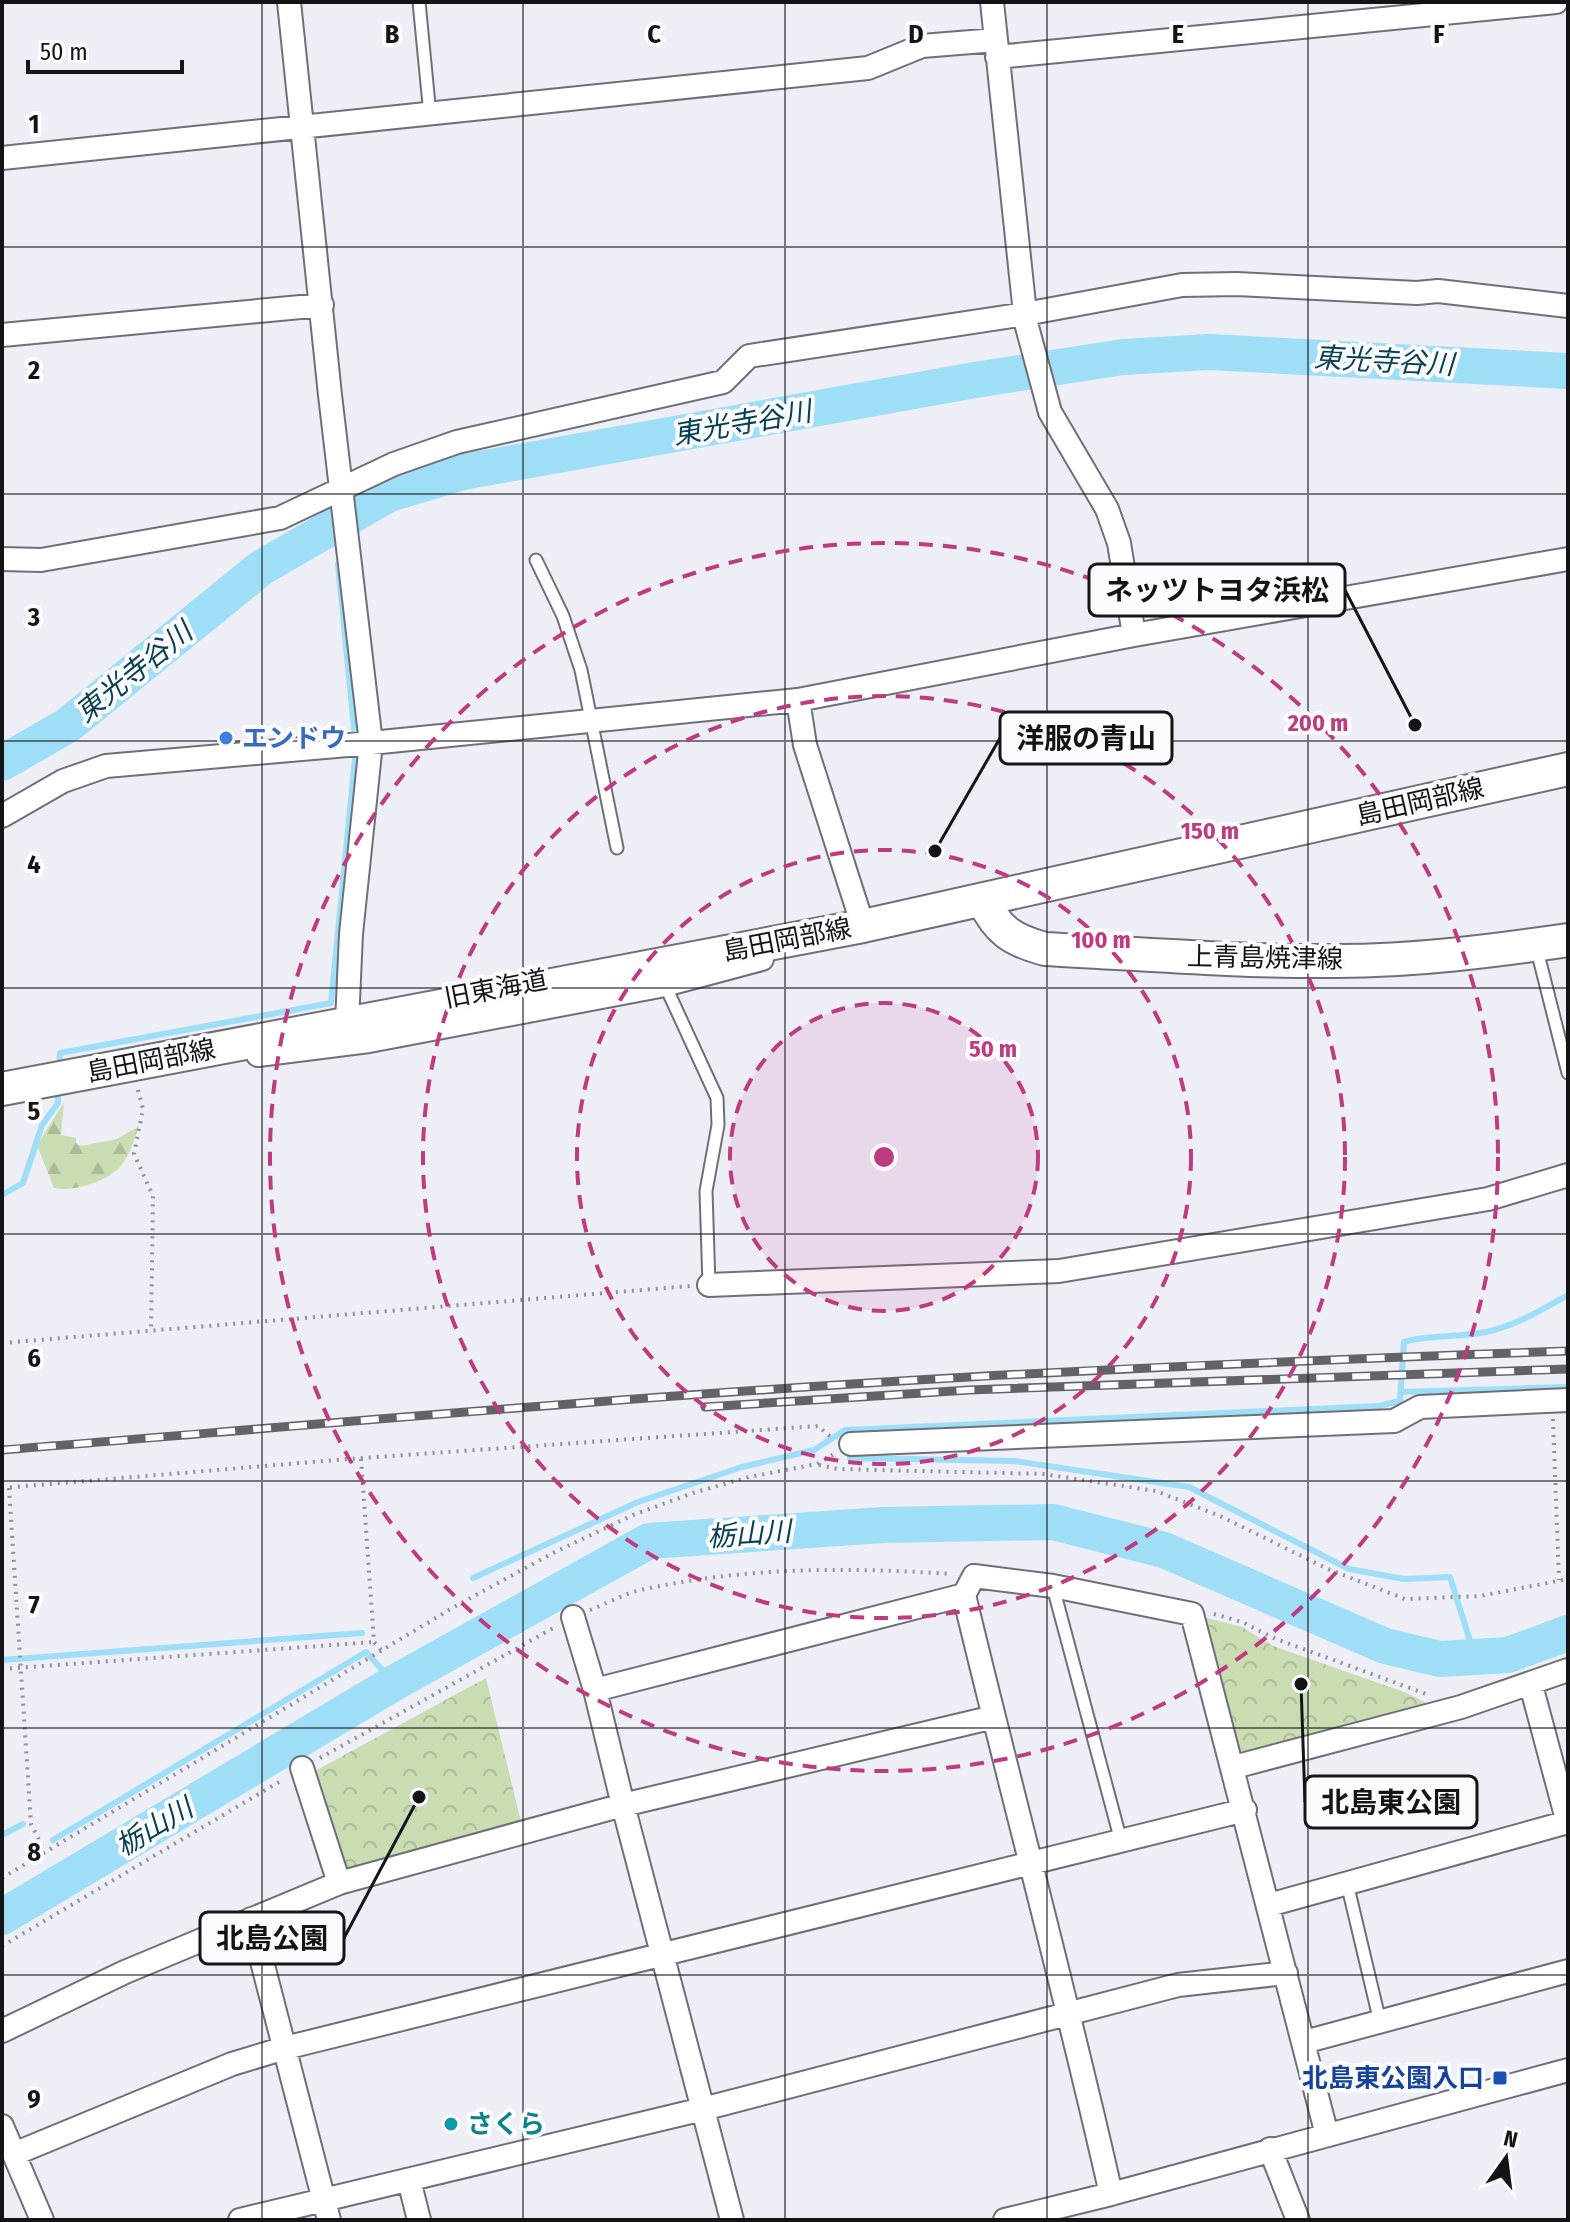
<svg xmlns="http://www.w3.org/2000/svg" width="1570" height="2222" viewBox="0 0 1570 2222" font-family="'Fira Sans Condensed','Noto Sans JP',sans-serif">
<style>
.forest{fill:url(#forest-firs)}
.park{fill:url(#park-crowns)}
.lines{fill:none;stroke-linecap:round;stroke-linejoin:round}
.stream{stroke:#9edef7;stroke-width:6}
.river{stroke:#9edef7;stroke-width:36}
.service-casing{stroke:#6f6f77;stroke-width:15}
.minor-casing{stroke:#6f6f77;stroke-width:26}
.secondary-casing{stroke:#6f6f77;stroke-width:36}
.path{stroke:#909096;stroke-width:4;stroke-dasharray:2 6;stroke-linecap:butt}
.service{stroke:#fff;stroke-width:11}
.minor{stroke:#fff;stroke-width:22}
.secondary{stroke:#fff;stroke-width:32}
.rail-casing{stroke:#626267;stroke-width:9}
.rail{stroke:#fcfcfe;stroke-width:6;stroke-dasharray:18;stroke-linecap:butt}
.grid{fill:none;stroke:#141417;stroke-width:2;stroke-opacity:0.55}
.ring{fill:none;stroke:#bf3b80;stroke-width:4;stroke-dasharray:14 10}
.shop-dot{fill:#3f7fe0;stroke:#fcfcfe;stroke-width:3}
.transit-dot{fill:#1a4fb4;stroke:#fcfcfe;stroke-width:3}
.culture-dot{fill:#0f9aa8;stroke:#fcfcfe;stroke-width:3}
.labels{text-anchor:middle;dominant-baseline:central;stroke-width:8;stroke-linejoin:round;paint-order:stroke}
.shop-label{font-size:26px;font-weight:bold;fill:#366cbe;stroke:#fcfcfe;text-anchor:start}
.street-label{font-size:26px;fill:#141417;stroke:#fcfcfe}
.transit-label{font-size:26px;font-weight:bold;fill:#164399;stroke:#fcfcfe;text-anchor:end}
.culture-label{font-size:26px;font-weight:bold;fill:#0d838f;stroke:#fcfcfe;text-anchor:start}
.water-label{font-size:28px;font-style:italic;fill:#084152;stroke:#fcfcfe}
.grid-label{font-size:26px;text-anchor:middle;font-weight:bold;fill:#141417;stroke:#fcfcfe;stroke-width:8;stroke-linejoin:round;paint-order:stroke}
.centre{fill:#bf3b80;stroke:#fcfcfe;stroke-width:4}
.ring-label{font-size:24px;text-anchor:middle;font-weight:bold;fill:#bf3b80;stroke:#fcfcfe;stroke-width:8;stroke-linejoin:round;paint-order:stroke}
.leader{fill:none;stroke:#141417;stroke-width:3}
.callout-dot{fill:#141417;stroke:#fcfcfe;stroke-width:3}
.callout{fill:#fcfcfe;stroke:#141417;stroke-width:3}
.callout-label{font-size:28px;text-anchor:middle;font-weight:bold;fill:#141417}
</style>
<defs>
<pattern id="forest-firs" width="22" height="20" patternUnits="userSpaceOnUse" patternTransform="scale(2)"><rect width="22" height="20" fill="#c9dcb2"/><path d="M5 1l3.5 6h-7zM16 11l3.5 6h-7z" fill="#acbc98"/></pattern>
<pattern id="park-crowns" width="20" height="18" patternUnits="userSpaceOnUse" patternTransform="scale(2)"><rect width="20" height="18" fill="#c9dcb2"/><path d="M2 6a3 3 0 1 1 6 0M12 15a3 3 0 1 1 6 0" fill="none" stroke="#acbc98"/></pattern>
</defs>
<rect width="100%" height="100%" fill="#eeeef7"/>
<path class="forest" d="M64,1102l-3,33 15,3v5l5,3 36,-7 22,-13c-5,13 -9,30 -19,41 -15,15 -46,25 -66,21l-17,-43z"/>
<path class="park" d="M1207,1618l35,9 31,19 134,47 21,11 -182,50 -9,-5 -34,-124z
M486,1678l35,144 -175,51 -31,-102z"/>
<g class="lines">
<path class="stream" d="M338,564l17,174
M59,1068l1,-15 271,-50 25,-254
M2,1195l21,-12 19,-58 16,-22v-16
M1401,1392l167,-5
M850,1458l164,3 175,26 160,82 55,10 46,-2 25,80
M473,1578l165,-76 104,-35 72,-17 31,-20 534,-24 21,-5 4,-59c27,-8 55,-4 82,-10 29,-6 57,-23 82,-37
M2,1660l360,-27
M2,1835l21,-11
M53,1840l313,-188 28,31"/>
<path class="river" d="M2,763l66,-38 193,-157 128,-74 74,-22 512,-92 148,-23 86,-5 359,19
M2,1917l392,-234 255,-142 234,-16 170,-3 111,28 221,96 55,13 68,-4 60,-22"/>
<defs>
<path id="service" d="M419,2l11,113
M536,560l27,56 18,54 36,178
M1536,946l32,127
M665,985l52,113 1,27 -12,66 3,94
M1053,1587l68,254
M1347,1883l33,139"/>
<path id="minor" d="M289,2l41,393 41,348 -20,191 -4,89
M992,2l34,321 24,89 57,97 12,34 15,92
M997,57l559,-55
M2,158l866,-90 54,-22 74,-6
M2,335l320,-30
M2,559l39,1 239,-42 114,-54 63,-22 266,-60 26,-26 276,-42 157,-29 55,-1 180,9 21,-2 130,15
M798,700l7,45 58,181 -12,3
M2,816l61,-35 43,-15 265,-23 427,-43 336,-65 434,-76
M258,1055l111,-14 296,-56 97,-26
M709,1285l350,-14 429,-72 80,-24
M851,1444l543,-23 26,-14 148,-7
M573,1617l22,73
M1531,1685l37,138
M1234,1767l227,-60 107,-37
M302,1768l37,115
M1269,1905l299,-83
M251,1919l78,301
M2,2031l123,-59 214,-89 284,-78 371,-88
M1304,2042l264,-71
M2,2126l40,94
M1270,2149l28,71
M14,2154l218,-90 53,-16 960,-238
M409,2180l10,40
M1111,2194c-45,-200 -99,-399 -147,-599l10,-19 79,10 139,28 135,521
M240,2220l463,-111 475,-124 108,-12
M732,2220l-109,-415 -28,-115 369,-95
M1005,2220l106,-26 457,-124"/>
<path id="secondary" d="M983,900c15,31 29,40 62,49 97,5 195,13 292,12 78,0 155,-10 231,-21
M2,1089l861,-163 705,-157"/>
</defs>
<use href="#service" class="service-casing"/>
<use href="#minor" class="minor-casing"/>
<use href="#secondary" class="secondary-casing"/>
<path class="path" d="M138,1090l5,19 -9,45 19,42 -2,135
M2,1343l688,-57
M1553,1419l6,161
M361,1459l13,183 7,8
M819,1465l19,4 205,5 113,17 64,25 108,53 77,30 75,-3 88,-17
M2,1488l346,-29 470,-33 14,12
M9,1488l22,336 14,28
M590,1610c16,-6 33,-16 51,-20 102,-23 206,-23 310,-16
M1214,1614l28,8 34,17 150,55
M2,1669l372,-27
M320,1758l237,-132
M2,1878l452,-271 99,-54 80,-38 63,-23 53,-15 68,-13 19,-11
M2,1946l282,-167"/>
<use href="#service" class="service"/>
<use href="#minor" class="minor"/>
<use href="#secondary" class="secondary"/>
<defs>
<path id="rail" d="M705,1407l264,-17 599,-21
M2,1450c322,-26 644,-55 967,-73 200,-11 399,-19 599,-26"/>
</defs>
<use href="#rail" class="rail-casing"/>
<use href="#rail" class="rail"/>
</g>
<path class="grid" d="M262,2v2218M523,2v2218M785,2v2218M1047,2v2218M1308,2v2218M2,247h1566M2,494h1566M2,741h1566M2,988h1566M2,1234h1566M2,1481h1566M2,1728h1566M2,1975h1566"/>
<circle cx="884" cy="1157" r="154" fill="#bf3b80" fill-opacity=".12"/>
<g class="ring">
<circle cx="884" cy="1157" r="154"/>
<circle cx="884" cy="1157" r="307"/>
<circle cx="884" cy="1157" r="461"/>
<circle cx="884" cy="1157" r="614"/>
</g>
<circle class="shop-dot" cx="226" cy="738" r="8"/>
<rect class="transit-dot" x="1492" y="2070" width="16" height="16" rx="4"/>
<circle class="culture-dot" cx="451" cy="2124" r="8"/>
<g class="labels">
<g class="shop-label">
<text x="242" y="738">エンドウ</text>
</g>
<g class="street-label">
<text transform="translate(1420 802) rotate(-13)">島田岡部線</text>
<text transform="translate(787 940) rotate(-11)">島田岡部線</text>
<text transform="translate(1265 958) rotate(1)">上青島焼津線</text>
<text transform="translate(496 989) rotate(-11)">旧東海道</text>
<text transform="translate(151 1061) rotate(-11)">島田岡部線</text>
</g>
<g class="transit-label">
<text x="1484" y="2078">北島東公園入口</text>
</g>
<g class="culture-label">
<text x="467" y="2124">さくら</text>
</g>
<g class="water-label">
<text transform="translate(1384 361) rotate(3)">東光寺谷川</text>
<text transform="translate(742 423) rotate(-10)">東光寺谷川</text>
<text transform="translate(134 672) rotate(-39)">東光寺谷川</text>
<text transform="translate(749 1534) rotate(-4)">栃山川</text>
<text transform="translate(154 1827) rotate(-31)">栃山川</text>
</g>
</g>
<g class="grid-label">
<text x="392" y="43">B</text>
<text x="654" y="43">C</text>
<text x="916" y="43">D</text>
<text x="1178" y="43">E</text>
<text x="1439" y="43">F</text>
<text x="34" y="133">1</text>
<text x="34" y="379">2</text>
<text x="34" y="626">3</text>
<text x="34" y="873">4</text>
<text x="34" y="1120">5</text>
<text x="34" y="1367">6</text>
<text x="34" y="1614">7</text>
<text x="34" y="1861">8</text>
<text x="34" y="2108">9</text>
</g>
<circle cx="884" cy="1157" r="12" class="centre"/>
<g class="ring-label">
<text x="1318" y="731">200 m</text>
<text x="1210" y="839">150 m</text>
<text x="1101" y="948">100 m</text>
<text x="993" y="1057">50 m</text>
</g>
<path class="leader" d="M1415 725L1345 590M935 851L1000 738M1301 1684L1305 1802M419 1797L344 1938"/>
<g class="callout-dot">
<circle cx="1415" cy="725" r="8"/>
<circle cx="935" cy="851" r="8"/>
<circle cx="1301" cy="1684" r="8"/>
<circle cx="419" cy="1797" r="8"/>
</g>
<g class="callout">
<rect x="1089" y="564" width="256" height="52" rx="8"/>
<rect x="1000" y="712" width="172" height="52" rx="8"/>
<rect x="1305" y="1776" width="172" height="52" rx="8"/>
<rect x="200" y="1912" width="144" height="52" rx="8"/>
</g>
<g class="callout-label">
<text x="1217" y="600">ネッツトヨタ浜松</text>
<text x="1086" y="748">洋服の青山</text>
<text x="1391" y="1812">北島東公園</text>
<text x="272" y="1948">北島公園</text>
</g>
<rect width="1570" height="2222" fill="none" stroke="#141417" stroke-width="8"/>
<g transform="translate(1506 2158) rotate(14)" stroke="#fcfcfe" stroke-width="6" paint-order="stroke">
<path d="M0-6L14 30L0 20L-14 30Z" fill="#141417"/>
<text y="-12" font-size="22" font-weight="bold" text-anchor="middle" fill="#141417">N</text>
</g>
<path d="M28 60v12h154v-12" fill="none" stroke="#141417" stroke-width="4"/>
<text x="40" y="60" font-size="24" fill="#141417" stroke="#fcfcfe" stroke-width="6" paint-order="stroke">50 m</text>
</svg>
